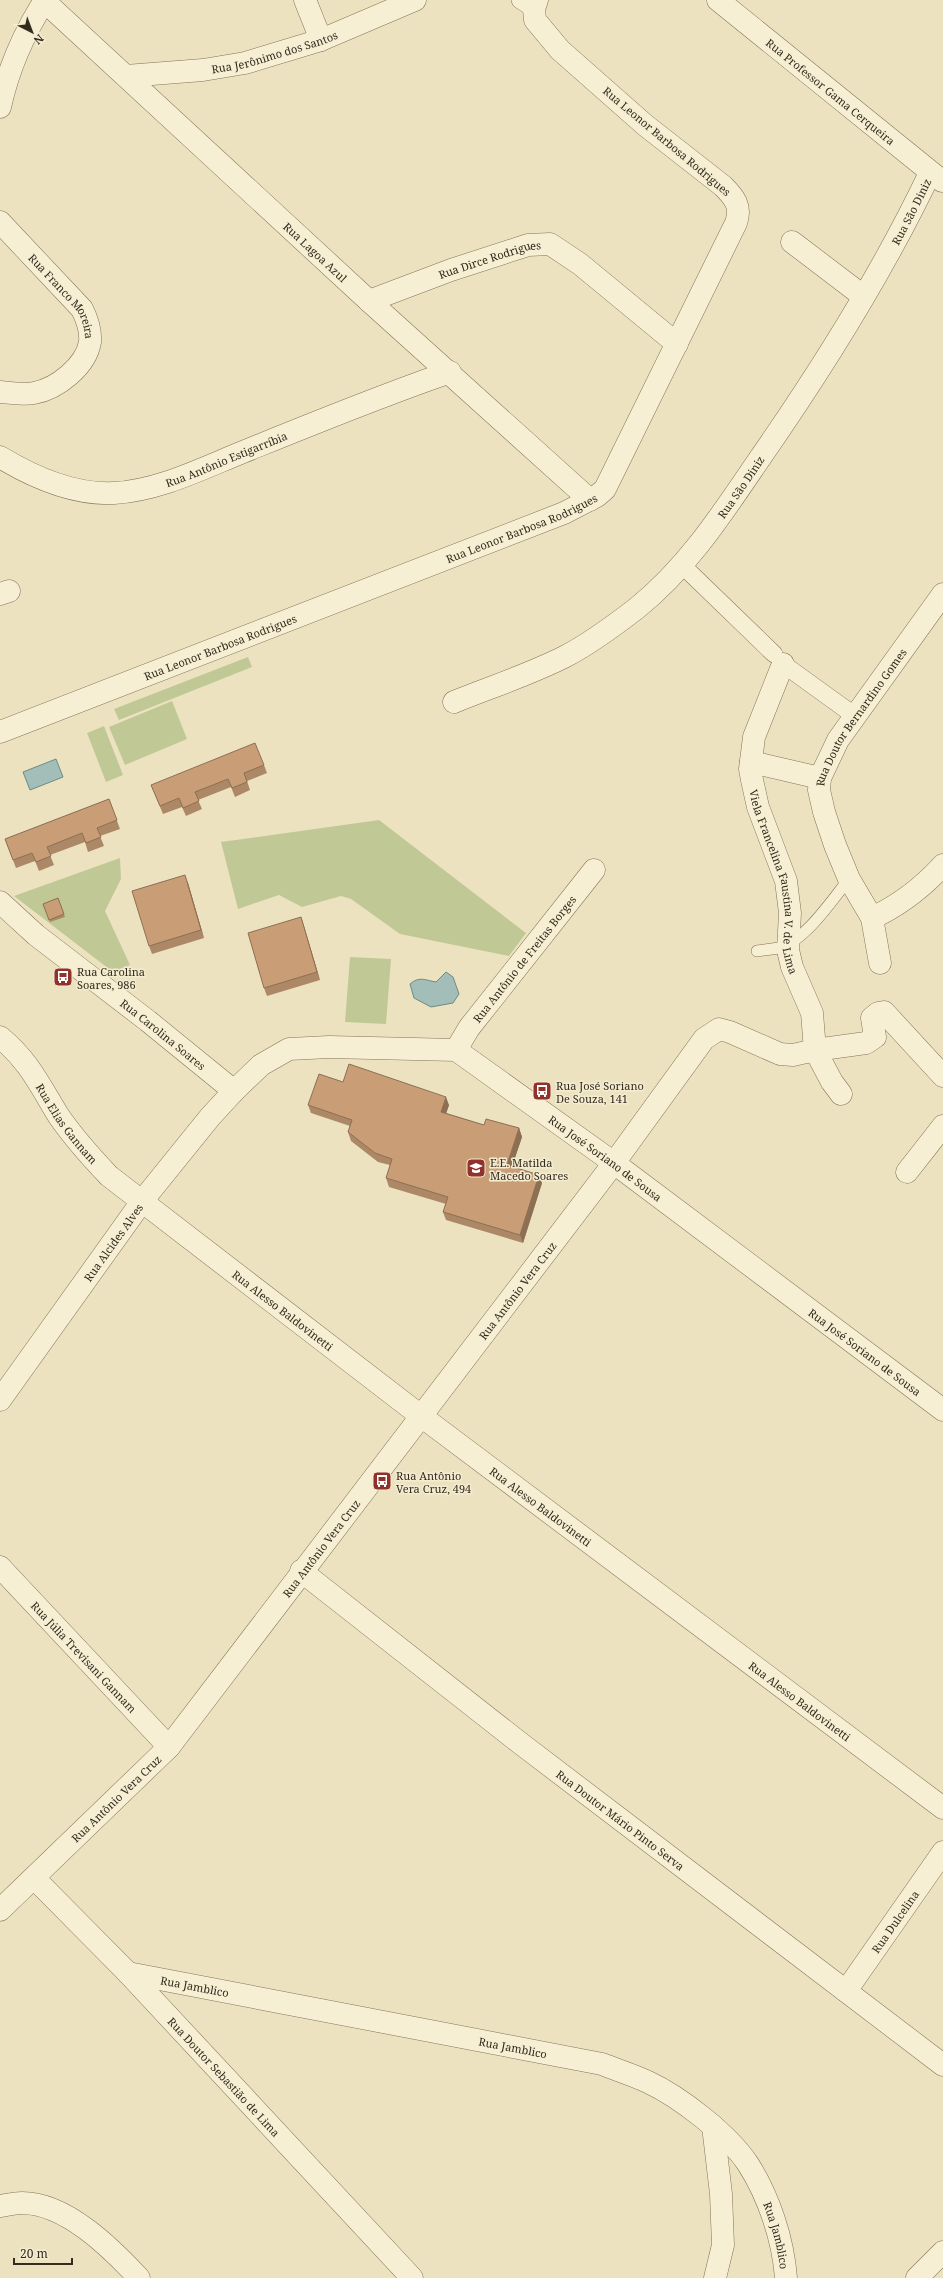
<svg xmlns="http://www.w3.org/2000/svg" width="943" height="2278" viewBox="0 0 943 2278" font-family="'Noto Serif',serif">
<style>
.green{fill:#c0c995}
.water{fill:#a3beb8;stroke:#6b8c85}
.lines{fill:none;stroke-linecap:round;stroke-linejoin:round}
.service-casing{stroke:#847359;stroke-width:12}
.pedestrian-casing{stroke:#847359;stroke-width:18}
.minor-casing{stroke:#847359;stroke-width:23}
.tertiary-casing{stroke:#847359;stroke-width:23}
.service{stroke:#f7efd3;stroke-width:11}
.pedestrian{stroke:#f7efd3;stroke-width:17}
.minor{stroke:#f7efd3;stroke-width:22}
.tertiary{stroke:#f7efd3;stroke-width:22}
.wall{fill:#ad8866}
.shaded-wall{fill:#8d6f53}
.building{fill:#c99e77;stroke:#8d6f53}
.labels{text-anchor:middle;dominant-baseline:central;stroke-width:3;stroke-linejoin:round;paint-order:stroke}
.street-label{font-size:11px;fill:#342a1d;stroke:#f4ecd0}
.poi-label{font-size:11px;fill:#342a1d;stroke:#f4ecd0;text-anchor:start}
</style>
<rect width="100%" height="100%" fill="#ece2c0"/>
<path class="green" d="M248,657l4,10 -133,53 -5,-11z
M172,701l15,38 -62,26 -16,-38z
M104,726l19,49 -17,7 -19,-49z
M379,820l147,113 -17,23 -109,-22 -49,-35 -10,-3 -39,11 -23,-12 -41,14 -17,-67z
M120,858l1,21 -16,32 25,54 -17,7 -99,-76z
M350,957l41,2 -5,65 -41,-2z"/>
<path class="water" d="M56,759l7,18 -33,13 -7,-18z
M446,972l7,5 6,17 -6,9 -22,4 -17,-9 -4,-14c9,-8 15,-4 26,-2z"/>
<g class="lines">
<defs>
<path id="service" d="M757,951c7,-1 15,-2 22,-3 27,-8 53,-48 70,-69"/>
<path id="pedestrian" d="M520,0l14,9
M683,566l91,88
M783,664l72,52"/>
<g id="minor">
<path id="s1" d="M43,0l326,301 221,199"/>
<path d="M305,0l16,40"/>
<path id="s2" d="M718,0l224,181"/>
<path id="s3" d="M126,76l77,-6 42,-7 76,-23 94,-40"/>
<path d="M0,107c8,-37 24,-74 45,-107"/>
<path id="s4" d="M0,222l82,87c5,10 9,22 8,33 -4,24 -33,47 -56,51 -12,2 -23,0 -34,-1"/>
<path d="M792,242l71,54"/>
<path id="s5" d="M369,301l82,-31 77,-25 22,-1 30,20 97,80"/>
<path id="s6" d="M0,457c33,20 75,38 114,36 44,-2 89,-25 129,-41 69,-28 137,-56 207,-80"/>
<path d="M0,594l9,-3"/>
<path id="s7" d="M783,664l-29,73 -4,32 2,11 6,27 28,74 4,32 -2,37 4,17 20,46 3,37 17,32 9,12"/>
<path id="s8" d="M454,702c37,-15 77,-28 112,-46 25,-13 49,-31 71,-48 50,-40 85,-94 121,-147 64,-92 124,-187 172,-288"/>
<path id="s9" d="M0,732l564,-219 33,-17 8,-7 131,-266c6,-17 -2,-26 -13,-37l-78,-61 -85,-75 -25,-30 -1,-11 3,-9"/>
<path d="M751,762l69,16"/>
<path id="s10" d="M0,902l36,33 112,86 86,70"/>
<path d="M872,918c28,-13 50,-30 71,-53"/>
<path id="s11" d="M880,963l-8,-45 -23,-39 -14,-34 -11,-33 -5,-22 1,-12 18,-38 105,-146"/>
<path id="s12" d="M0,1037c29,24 39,47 58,78 15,22 32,41 51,61l312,240 522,392"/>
<path id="s13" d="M456,1050l13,-22 125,-158"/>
<path d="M907,1172l36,-46"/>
<path id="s14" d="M0,1400l143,-200 67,-83 24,-26 27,-26 28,-16 40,-2 127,3 158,113 329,247"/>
<path id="s15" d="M0,1567l169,180"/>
<path id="s16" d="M301,1571l219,172 423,322"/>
<path id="s17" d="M34,1878l94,95 284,305"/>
<path id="s18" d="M0,1910l169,-163 445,-584 90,-124 15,-10 11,3 50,22 13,1 22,-5 51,-7 9,-6 -3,-19 6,-5 6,-1 59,64"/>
<path id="s19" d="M128,1973l474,91c15,6 31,11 46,18 32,15 80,52 100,82 21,33 35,75 38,114"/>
<path id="s20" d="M846,1991l97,-139"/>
<path d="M713,2126l8,68 2,51 -8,33"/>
<path d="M0,2206c7,-1 14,-3 22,-3 44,0 89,45 117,75"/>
</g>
<path id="tertiary" d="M917,2278l26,-26"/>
</defs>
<use href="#service" class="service-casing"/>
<use href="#pedestrian" class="pedestrian-casing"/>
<use href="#minor" class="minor-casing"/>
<use href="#tertiary" class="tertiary-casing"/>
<use href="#service" class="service"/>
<use href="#pedestrian" class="pedestrian"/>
<use href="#minor" class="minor"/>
<use href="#tertiary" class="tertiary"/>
</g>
<path class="wall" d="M264,765l3,8 -20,8 3,9 -15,7 -4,-10 -33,13 4,9 -16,7 -4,-9 -19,7 -12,-29z
M109,799l11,30 -20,7 4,10 -16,6 -3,-10 -35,13 4,10 -15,6 -4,-10 -19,7 -11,-29z
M188,883l16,55 -52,16 -3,-8z
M58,898l7,19 -15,5 -7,-18z
M301,917l19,63 -53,16 -3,-8z
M343,1082l106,23 -3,8 38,12 35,3 3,9 -10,29 30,17 -19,60 -77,-23 -3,-8 3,-8 -57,-17 -3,-9 4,-13 -12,-3 -27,-21 -3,-9 2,-6 -39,-13 -3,-8z"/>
<path class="shaded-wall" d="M185,875l3,8 16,55 -3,-8z
M301,917l3,9 16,54 -3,-8z
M446,1097l3,8 -5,15 -3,-8z
M519,1128l3,9 -12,36 -3,-8z
M539,1175l3,8 -19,60 -3,-8z"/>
<path class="building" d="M255,743l9,22 -20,8 3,9 -15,6 -4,-9 -33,13 4,9 -16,7 -4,-10 -19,8 -9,-21z
M109,799l8,21 -20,8 4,9 -15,6 -4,-10 -35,14 4,9 -15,6 -4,-9 -19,7 -8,-21z
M185,875l16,55 -52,16 -17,-55z
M58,898l6,16 -15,6 -6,-16z
M301,917l16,55 -53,16 -16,-55z
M349,1064l97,33 -5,15 43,13 2,-6 33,9 -12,37 32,10 -19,60 -77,-23 5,-15 -62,-19 6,-19 -17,-6 -27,-21 4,-12 -44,-15 11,-31 24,8z"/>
<defs>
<symbol id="bus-square" viewBox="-11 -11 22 22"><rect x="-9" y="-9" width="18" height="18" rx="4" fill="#91312b" stroke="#f4ecd0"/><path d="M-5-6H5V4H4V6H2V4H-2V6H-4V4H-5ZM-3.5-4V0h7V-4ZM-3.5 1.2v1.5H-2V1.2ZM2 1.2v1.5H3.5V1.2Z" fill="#fff"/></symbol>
<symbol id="school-square" viewBox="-11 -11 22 22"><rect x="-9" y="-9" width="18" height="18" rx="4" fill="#91312b" stroke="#f4ecd0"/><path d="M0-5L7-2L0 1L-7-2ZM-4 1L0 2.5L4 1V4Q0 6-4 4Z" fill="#fff"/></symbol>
</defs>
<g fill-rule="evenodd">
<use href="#bus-square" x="52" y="966" width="22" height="22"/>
<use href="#bus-square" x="531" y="1080" width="22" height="22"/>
<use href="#school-square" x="465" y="1157" width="22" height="22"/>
<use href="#bus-square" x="371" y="1470" width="22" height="22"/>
</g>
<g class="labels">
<g class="street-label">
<text stroke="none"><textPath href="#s3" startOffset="151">Rua Jerônimo dos Santos</textPath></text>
<text stroke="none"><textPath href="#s2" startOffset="145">Rua Professor Gama Cerqueira</textPath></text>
<text transform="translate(667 141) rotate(40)">Rua Leonor Barbosa Rodrigues</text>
<text stroke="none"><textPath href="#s8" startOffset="691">Rua São Diniz</textPath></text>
<text stroke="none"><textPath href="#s1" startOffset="371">Rua Lagoa Azul</textPath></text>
<text stroke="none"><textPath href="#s5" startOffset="128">Rua Dirce Rodrigues</textPath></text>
<text stroke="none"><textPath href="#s4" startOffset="98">Rua Franco Moreira</textPath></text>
<text stroke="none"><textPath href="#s6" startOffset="239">Rua Antônio Estigarríbia</textPath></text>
<text stroke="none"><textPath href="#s8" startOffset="367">Rua São Diniz</textPath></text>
<text stroke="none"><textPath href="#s9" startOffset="560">Rua Leonor Barbosa Rodrigues</textPath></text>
<text stroke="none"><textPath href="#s9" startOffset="236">Rua Leonor Barbosa Rodrigues</textPath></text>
<text stroke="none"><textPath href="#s11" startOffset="270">Rua Doutor Bernardino Gomes</textPath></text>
<text stroke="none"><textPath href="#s7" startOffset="227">Viela Francelina Faustina V. de Lima</textPath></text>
<text stroke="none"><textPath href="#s13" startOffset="114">Rua Antônio de Freitas Borges</textPath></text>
<text stroke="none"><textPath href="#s10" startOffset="210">Rua Carolina Soares</textPath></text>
<text stroke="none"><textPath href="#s12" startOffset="110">Rua Elias Gannam</textPath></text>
<text stroke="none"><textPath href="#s14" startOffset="809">Rua José Soriano de Sousa</textPath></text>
<text stroke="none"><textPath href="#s14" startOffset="194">Rua Alcides Alves</textPath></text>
<text stroke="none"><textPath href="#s18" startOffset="809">Rua Antônio Vera Cruz</textPath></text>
<text stroke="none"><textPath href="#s12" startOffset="397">Rua Alesso Baldovinetti</textPath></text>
<text stroke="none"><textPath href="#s14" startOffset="1133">Rua José Soriano de Sousa</textPath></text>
<text stroke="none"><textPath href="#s12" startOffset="721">Rua Alesso Baldovinetti</textPath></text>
<text stroke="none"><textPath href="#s18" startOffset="485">Rua Antônio Vera Cruz</textPath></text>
<text stroke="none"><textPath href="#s15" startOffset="123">Rua Júlia Trevisani Gannam</textPath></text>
<text stroke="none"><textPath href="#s12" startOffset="1045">Rua Alesso Baldovinetti</textPath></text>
<text stroke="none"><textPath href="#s18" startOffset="161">Rua Antônio Vera Cruz</textPath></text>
<text stroke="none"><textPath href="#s16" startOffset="405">Rua Doutor Mário Pinto Serva</textPath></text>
<text stroke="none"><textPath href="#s20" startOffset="85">Rua Dulcelina</textPath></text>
<text stroke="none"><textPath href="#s19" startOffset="68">Rua Jamblico</textPath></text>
<text stroke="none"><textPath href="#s19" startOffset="392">Rua Jamblico</textPath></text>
<text stroke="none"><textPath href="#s17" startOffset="275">Rua Doutor Sebastião de Lima</textPath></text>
<text stroke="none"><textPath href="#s19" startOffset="740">Rua Jamblico</textPath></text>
</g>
<g class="poi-label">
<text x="77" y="971">Rua Carolina<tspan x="77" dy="13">Soares, 986</tspan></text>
<text x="556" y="1085">Rua José Soriano<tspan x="556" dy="13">De Souza, 141</tspan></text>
<text x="490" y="1162">E.E. Matilda<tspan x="490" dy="13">Macedo Soares</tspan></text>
<text x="396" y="1475">Rua Antônio<tspan x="396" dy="13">Vera Cruz, 494</tspan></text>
</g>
</g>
<g transform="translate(32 32) rotate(138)" stroke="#f4ecd0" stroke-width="3" paint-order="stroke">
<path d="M0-3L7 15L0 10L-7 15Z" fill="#342a1d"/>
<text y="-6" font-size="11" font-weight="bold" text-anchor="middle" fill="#342a1d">N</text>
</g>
<path d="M14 2258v6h58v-6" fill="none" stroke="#342a1d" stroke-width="2"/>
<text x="20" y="2258" font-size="12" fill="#342a1d" stroke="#f4ecd0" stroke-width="3" paint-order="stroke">20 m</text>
</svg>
